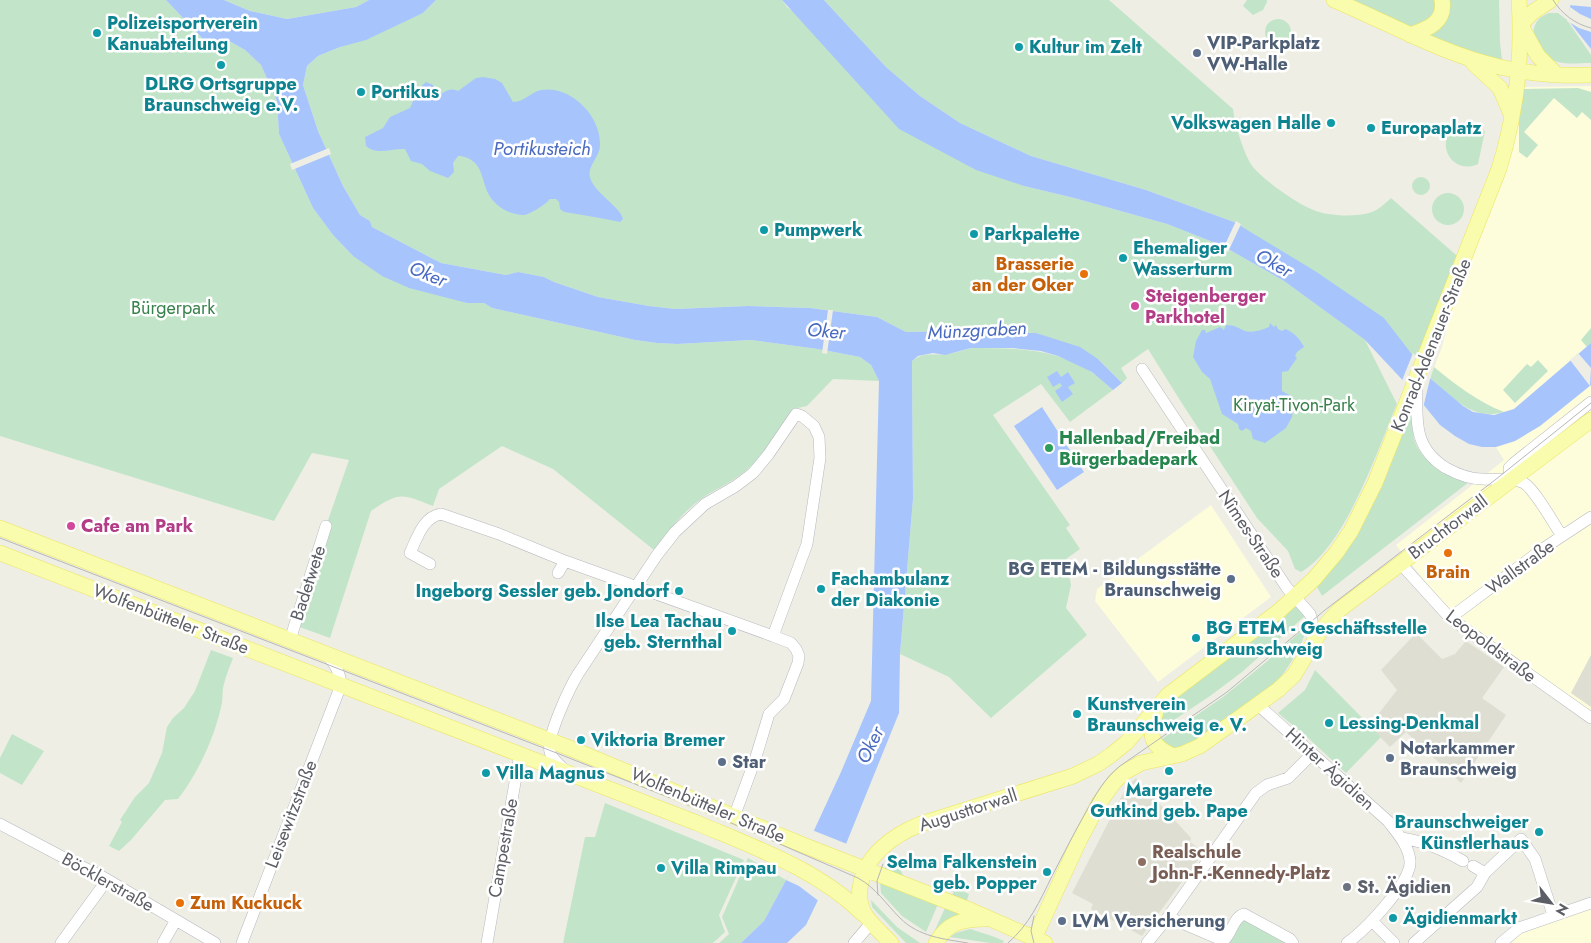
<svg xmlns="http://www.w3.org/2000/svg" width="1591" height="943" viewBox="0 0 1591 943" font-family="Jost,sans-serif">
<style>
.commercial{fill:#fdfcdb}
.education{fill:#deded3}
.green{fill:#c2e5c9}
.water{fill:#a7c5fc}
.pier{fill:#eeeee5}
.lines{fill:none;stroke-linecap:round;stroke-linejoin:round}
.minor-casing{stroke:#b7b8be;stroke-width:12}
.major-casing{stroke:#ede45f;stroke-width:16}
.minor{stroke:#fff;stroke-width:11}
.major{stroke:#f8fcac;stroke-width:15}
.tram{stroke:#b7b7b8;stroke-width:1}
.culture-dot{fill:#0f9aa8;stroke:#fff;stroke-width:2}
.service-dot{fill:#5c6f8a;stroke:#fff;stroke-width:2}
.food-dot{fill:#e8710a;stroke:#fff;stroke-width:2}
.hotel-dot{fill:#d1479c;stroke:#fff;stroke-width:2}
.leisure-dot{fill:#2e9e5b;stroke:#fff;stroke-width:2}
.education-dot{fill:#8d6e63;stroke:#fff;stroke-width:2}
.worship-dot{fill:#6b7280;stroke:#fff;stroke-width:2}
.labels{text-anchor:middle;dominant-baseline:central;stroke-width:5;stroke-linejoin:round;paint-order:stroke}
.culture-label{font-size:18px;font-weight:bold;fill:#0d838f;stroke:#fff;text-anchor:start}
.service-label{font-size:18px;font-weight:bold;fill:#4e5e75;stroke:#fff;text-anchor:start}
.food-label{font-size:18px;font-weight:bold;fill:#c56008;stroke:#fff;text-anchor:end}
.hotel-label{font-size:18px;font-weight:bold;fill:#b23c85;stroke:#fff;text-anchor:start}
.park-label{font-size:18px;fill:#37814a;stroke:#fff}
.street-label{font-size:18px;fill:#5c5e65;stroke:#fff}
.leisure-label{font-size:18px;font-weight:bold;fill:#27864d;stroke:#fff;text-anchor:start}
.education-label{font-size:18px;font-weight:bold;fill:#785e54;stroke:#fff;text-anchor:start}
.worship-label{font-size:18px;font-weight:bold;fill:#5b616d;stroke:#fff;text-anchor:start}
.water-label{font-size:19px;font-style:italic;fill:#496ac0;stroke:#fff}
</style>
<rect width="100%" height="100%" fill="#eeeee5"/>
<path class="commercial" d="M1591,86v257l-77,66 -20,6 -63,-39 11,-29 10,-42 68,-218z
M1591,385v329l-136,-95 -59,-74 108,-85 -8,-13 19,-6 25,-15z
M1211,505l60,92 -113,85 -63,-81 2,-12z
M1591,905v38h-81l20,-18z"/>
<path class="education" d="M1416,633l26,26 13,-5 11,-13 38,26 -22,31 24,17 -45,68 -55,-51 -16,15 -21,-21 28,-36 -16,-20z
M1591,655v52l-20,-14z
M1136,778l55,60 -1,4 14,10 -62,84 -51,-27 2,-5 -21,-11 55,-107z"/>
<path class="green" d="M0,0h166l37,39 28,3 14,8 16,15 16,36 2,33 34,74 20,27 20,21 114,47h17l8,5 143,32 22,3 20,1 74,-4 67,9 42,8 11,8 8,16 -46,-2 -26,27 -14,3c-14,19 -26,42 -43,58 -15,14 -33,21 -49,32 -19,14 -33,32 -47,51l-101,-81 -51,-23 -63,43 -6,17c-31,-12 -33,-15 -62,5l-41,127 -36,-13 32,-99 23,-66 -37,-7 -38,68 -274,-85z
M224,0h145l-13,7 -69,12 -37,-8z
M436,0h346l5,7 237,179 50,12 93,26 56,22 61,35 81,59 32,64c-20,47 -51,142 -96,168l-6,-3 -7,-18 -31,-33 -74,-113 -35,-56 -27,19 6,10 -5,5 -24,-24 -62,-26 -83,-2 -47,1 -29,-15 -67,-9 -62,-2 -73,3 -26,-3 -51,-9 -44,-15 -10,-5 -26,-5 -12,3 -65,-12 -69,-36 -2,-6 -10,-6 -17,-29 -25,-55 -15,-46 4,-19 11,-10 105,-43z
M824,0h285l124,109c2,16 11,46 20,58 12,14 45,38 63,44 14,5 39,6 53,2 8,-2 16,-9 22,-15l73,64 -43,105 -187,-145 -88,-32 -115,-34 -71,-33 -40,-27 -34,-29z
M1247,0h20v2l-4,8 -10,5 -10,-9z
M1345,0h92v14l-22,13 -7,-1z
M1447,0h52l1,43 2,18 -22,-6 -51,-18z
M1549,13h9l9,7 24,35v8c-11,0 -26,2 -36,-2 -14,-6 -30,-27 -16,-42 2,-2 7,-5 10,-6z
M1265 32a13 13 0 1 1 26 0a13 13 0 1 1-26 0Z
M1578,88l13,4v28l-9,-8 -5,6 -23,-20 -30,34 14,13 -11,13 -8,-6v-49l2,-14z
M1466,123l8,1 11,7 -7,33c-31,14 -48,-34 -12,-41z
M1412 186a9 9 0 1 1 18 0a9 9 0 1 1-18 0Z
M1432 209a16 16 0 1 1 32 0a16 16 0 1 1-32 0Z
M1591,328v15l-4,4 -6,-7z
M971,348c41,0 85,0 121,24 7,5 14,12 21,18l-43,32 -29,-38 -48,31 77,110 -4,3 14,21 -14,10 5,26 -5,23 21,27 -96,83 -42,-41 -49,-23 13,-155 -1,-138c13,-10 21,-5 35,-7 8,-1 16,-4 24,-6z
M1538,360l10,11 -33,32 -12,-13 24,-26 4,3z
M1434,367c22,18 44,35 70,45 -31,9 -51,-14 -73,-33v-3z
M1412,407c0,10 0,22 2,32 7,24 34,35 55,43l-147,114 -6,-11z
M1296,606l10,9 -64,57 -32,24 -54,36 3,-14 13,-16 120,-95z
M1308,625c-6,21 -21,47 -36,62l-77,55 -21,8 -15,-9 64,-44 42,-34z
M211,650l22,8c-3,8 -7,17 -9,26 -2,6 -1,13 -2,19 -7,33 -23,69 -44,96l-13,1 -34,40 -12,11 -10,-5 13,-24 -2,-2 15,-23 14,-14 13,-30 5,-26 6,-9 11,-10 11,-17z
M1315,670l66,67 -35,36 -39,-36 -29,-24 27,-23z
M12,734l32,17 -22,34 -22,-12v-15z
M605,803l139,57 -25,55 6,17 -12,11h-150l22,-106h10z
M748,858l38,22 -22,41 -23,22h-22l10,-9 -7,-17z
M888,863l16,6 -3,2 4,8 -21,-10z
M880,881l58,23 -12,28 -24,-16 -21,-23z
M955,888l14,6 -3,9 -14,-7z
M871,900l26,27 23,16h-14l-34,-36z
M945,908l16,6 -24,17 -2,-1z
M1242,920h4l36,20 2,3h-55z
M970,929l22,7 12,5 -1,2h-13l-40,-6 6,-4z"/>
<path class="water" d="M166,0h58l26,11 37,8 69,-12 13,-7h67l-13,13 -57,27 -26,7 -22,9 -11,10 -4,19 15,46 25,55 17,29 10,6 2,6 69,36 65,12 12,-3 26,5 10,5 44,15 51,9 26,3 73,-3 62,2 67,9 29,15 47,-1 83,2 44,14 18,12 24,24 -9,7 -21,-18 -34,-16 -17,-5 -29,-3h-41l-26,7 -12,-2 -15,3 -6,5 1,138 -13,155 -1,59 -53,131 -28,56 -12,25 -19,18h-46l23,-22 22,-41 24,-41 31,-67 30,-71 8,-320 -8,-16 -11,-8 -42,-8 -67,-9 -74,4 -20,-1 -22,-3 -143,-32 -8,-5h-17l-58,-15 -27,-12 -29,-20 -20,-21 -20,-27 -34,-74 -2,-33 -16,-36 -16,-15 -14,-8 -28,-3z
M782,0h42l62,67 34,29 40,27 71,33 115,34 88,32 81,49 69,47 47,61 32,27 10,6 21,3 20,-6 77,-66v42l-51,41 -25,15 -19,6h-14l-13,-3 -14,-8 -15,-11 -30,-37 -45,-48 -81,-59 -61,-35 -56,-22 -93,-26 -50,-12 -48,-16 -77,-41z
M1571,0h20v49l-23,-29z
M483,77l12,2 7,4 11,19c11,0 18,-10 28,-12 30,-5 60,26 59,55 0,12 -13,21 -10,32 3,15 31,30 33,42l-3,3c-18,-4 -37,-7 -56,-10l-4,-3 -1,-7 -3,-3h-6c-4,5 -19,15 -26,16 -14,0 -28,-8 -35,-20 -6,-10 -6,-24 -14,-32 -6,-5 -10,-7 -17,-7l-5,7 1,9 -6,6 -18,-7 -8,-7 -11,-3 -6,-12c-13,-1 -28,7 -39,-3l-1,-9 18,-9 7,-11 20,-9 8,-19 8,-7 7,3 2,10 4,1c7,-6 11,-8 19,-5l18,-13z
M1270,323l4,4 2,-2 2,4 4,2 3,-2c9,3 15,10 19,18l-7,5 -2,4 2,2 -9,13 -6,1v19l9,5 3,6 -2,15 -6,11 -21,15 -12,-4 -2,-8 -5,-3 -4,3 -3,-2 -1,-5 -16,-10 -12,-35 -8,-7 -9,-15 3,-16 6,-11h3l1,3 14,-6 4,3 2,-5c9,0 12,3 19,6 8,2 17,-1 24,-4z
M1057,371l4,6 7,-5 7,11 -7,4 5,7 -11,8 -7,-11 7,-5 -2,-3 -7,4 -6,-10z
M1042,407l42,65 -27,18 -43,-64z"/>
<path class="pier" d="M1568,0h23v7l-23,-2z
M1570,7l10,7 11,5v13l-12,-4 -12,-7z
M329,148l2,6 -39,16 -2,-6z
M1236,221l5,3 -13,28 -5,-3z
M828,310h5l-6,44 -5,-1z
M1413,353l18,22 -8,33 -22,-25z
M1578,353l13,15 -1,18 -20,-26z
M812,830l35,14 -27,58 -21,-16 -13,-6z"/>
<g class="lines">
<defs>
<path id="minor" d="M1142,369l145,219 23,26 2,6 1,21
M1417,384c0,35 -5,63 29,84 11,6 24,11 36,11 13,1 31,-2 42,4 12,8 29,40 38,53
M1510,480l-1,-12 5,-5 77,-61
M1400,563l50,55 141,100
M430,564l-20,-11c7,-15 13,-36 31,-39l58,20 66,27
M558,573l7,-12 208,75 18,7 5,6 3,7 -1,7 -14,36 -15,15 -14,46 -21,57
M1450,618l94,-70 47,-31
M290,640l36,-114
M1258,705l130,116c9,12 21,25 22,40 2,21 -46,70 -63,82
M565,770c-6,-5 -13,-11 -15,-18 -4,-15 20,-65 28,-78l79,-119 18,-23 30,-28 31,-18 17,-13 15,-18 28,-41 6,2 12,10 5,11 1,21 -13,86 -34,92
M0,824l72,38 29,14 114,67
M1401,838c23,3 43,12 62,23
M1473,866l12,7
M1168,917l49,21 8,1c7,-7 9,-22 19,-25l46,25 3,4
M1372,921l22,22
M61,943l46,-63
M163,943l13,-23
M242,943l99,-258c-1,-13 -6,-21 -14,-30
M487,943l33,-189
M854,943l18,-21
M1147,943l21,-26 88,-124 11,-8 21,-7 24,-24
M1414,943l63,-56 8,-14 36,-34 14,20 18,56
M1501,943l18,-15 72,-25"/>
<path id="major" d="M1334,0c55,23 108,54 166,67 30,7 61,9 91,8
M1521,24l12,-12 18,-12
M1521,26l17,30 19,19
M1410,35c18,-6 36,-13 32,-35
M1473,63l27,25 12,28
M0,528l567,219 236,98 167,65 75,33
M0,553l697,270c59,25 120,46 166,91
M1156,711c-7,25 -7,34 17,45
M891,943c-9,-10 -22,-20 -28,-32 -3,-7 -4,-16 -3,-23 4,-32 33,-53 61,-64l152,-48 25,-12 13,-9 15,-12 42,-48 111,-84 35,-32 22,-26 15,-22 24,-48 124,-314c17,-55 24,-111 20,-169
M936,943c11,-20 26,-24 48,-24
M1032,943l47,-102 20,-38 16,-22 10,-9 16,-9 41,-9 18,-8 78,-56 16,-15 27,-45 18,-20 252,-190"/>
</defs>
<use href="#minor" class="minor-casing"/>
<use href="#major" class="major-casing"/>
<use href="#minor" class="minor"/>
<use href="#major" class="major"/>
<path class="tram" d="M1553,0c9,14 22,24 38,28
M0,538l554,214 152,60 152,66c18,10 28,26 42,40 19,19 44,21 68,25
M878,895l-1,-14 6,-17
M1034,916l-3,15 3,12
M1008,943c21,-18 32,-42 44,-67 11,-21 22,-43 34,-64 10,-18 18,-33 34,-46l107,-74 98,-82 170,-130 96,-77"/>
</g>
<g class="culture-dot">
<circle cx="97" cy="33" r="5"/>
<circle cx="1019" cy="47" r="5"/>
<circle cx="221" cy="65" r="5"/>
<circle cx="361" cy="92" r="5"/>
<circle cx="1331" cy="123" r="5"/>
<circle cx="1371" cy="128" r="5"/>
<circle cx="764" cy="230" r="5"/>
<circle cx="974" cy="234" r="5"/>
<circle cx="1123" cy="258" r="5"/>
<circle cx="821" cy="589" r="5"/>
<circle cx="679" cy="591" r="5"/>
<circle cx="732" cy="631" r="5"/>
<circle cx="1196" cy="638" r="5"/>
<circle cx="1077" cy="714" r="5"/>
<circle cx="1329" cy="723" r="5"/>
<circle cx="581" cy="740" r="5"/>
<circle cx="1169" cy="771" r="5"/>
<circle cx="486" cy="773" r="5"/>
<circle cx="1539" cy="832" r="5"/>
<circle cx="661" cy="868" r="5"/>
<circle cx="1047" cy="872" r="5"/>
<circle cx="1393" cy="918" r="5"/>
</g>
<g class="service-dot">
<circle cx="1197" cy="53" r="5"/>
<circle cx="1231" cy="579" r="5"/>
<circle cx="1390" cy="758" r="5"/>
<circle cx="722" cy="762" r="5"/>
<circle cx="1062" cy="921" r="5"/>
</g>
<g class="food-dot">
<circle cx="1084" cy="274" r="5"/>
<circle cx="1448" cy="553" r="5"/>
<circle cx="180" cy="903" r="5"/>
</g>
<g class="hotel-dot">
<circle cx="1135" cy="306" r="5"/>
<circle cx="71" cy="526" r="5"/>
</g>
<circle class="leisure-dot" cx="1049" cy="448" r="5"/>
<circle class="education-dot" cx="1142" cy="862" r="5"/>
<circle class="worship-dot" cx="1347" cy="887" r="5"/>
<g class="labels">
<g class="culture-label">
<text x="107" y="23">Polizeisportverein<tspan x="107" dy="21">Kanuabteilung</tspan></text>
<text x="1029" y="47">Kultur im Zelt</text>
<text x="221" y="84" text-anchor="middle">DLRG Ortsgruppe<tspan x="221" dy="21">Braunschweig e.V.</tspan></text>
<text x="371" y="92">Portikus</text>
<text x="1321" y="123" text-anchor="end">Volkswagen Halle</text>
<text x="1381" y="128">Europaplatz</text>
<text x="774" y="230">Pumpwerk</text>
<text x="984" y="234">Parkpalette</text>
<text x="1133" y="248">Ehemaliger<tspan x="1133" dy="21">Wasserturm</tspan></text>
<text x="831" y="579">Fachambulanz<tspan x="831" dy="21">der Diakonie</tspan></text>
<text x="669" y="591" text-anchor="end">Ingeborg Sessler geb. Jondorf</text>
<text x="722" y="621" text-anchor="end">Ilse Lea Tachau<tspan x="722" dy="21">geb. Sternthal</tspan></text>
<text x="1206" y="628">BG ETEM - Geschäftsstelle<tspan x="1206" dy="21">Braunschweig</tspan></text>
<text x="1087" y="704">Kunstverein<tspan x="1087" dy="21">Braunschweig e. V.</tspan></text>
<text x="1339" y="723">Lessing-Denkmal</text>
<text x="591" y="740">Viktoria Bremer</text>
<text x="496" y="773">Villa Magnus</text>
<text x="1169" y="790" text-anchor="middle">Margarete<tspan x="1169" dy="21">Gutkind geb. Pape</tspan></text>
<text x="1529" y="822" text-anchor="end">Braunschweiger<tspan x="1529" dy="21">Künstlerhaus</tspan></text>
<text x="1037" y="862" text-anchor="end">Selma Falkenstein<tspan x="1037" dy="21">geb. Popper</tspan></text>
<text x="671" y="868">Villa Rimpau</text>
<text x="1403" y="918">Ägidienmarkt</text>
</g>
<g class="service-label">
<text x="1207" y="43">VIP-Parkplatz<tspan x="1207" dy="21">VW-Halle</tspan></text>
<text x="1221" y="569" text-anchor="end">BG ETEM - Bildungsstätte<tspan x="1221" dy="21">Braunschweig</tspan></text>
<text x="1400" y="748">Notarkammer<tspan x="1400" dy="21">Braunschweig</tspan></text>
<text x="732" y="762">Star</text>
<text x="1072" y="921">LVM Versicherung</text>
</g>
<g class="food-label">
<text x="1074" y="264">Brasserie<tspan x="1074" dy="21">an der Oker</tspan></text>
<text x="1448" y="572" text-anchor="middle">Brain</text>
<text x="190" y="903" text-anchor="start">Zum Kuckuck</text>
</g>
<g class="hotel-label">
<text x="1145" y="296">Steigenberger<tspan x="1145" dy="21">Parkhotel</tspan></text>
<text x="81" y="526">Cafe am Park</text>
</g>
<g class="park-label">
<text x="173" y="308">Bürgerpark</text>
<text x="1294" y="405">Kiryat-Tivon-Park</text>
</g>
<g class="street-label">
<text transform="translate(1431 345) rotate(-68)">Konrad-Adenauer-Straße</text>
<text transform="translate(1448 527) rotate(-37)">Bruchtorwall</text>
<text transform="translate(1251 534) rotate(56)">Nîmes-Straße</text>
<text transform="translate(1520 567) rotate(-36)">Wallstraße</text>
<text transform="translate(308 583) rotate(-72)">Badetwete</text>
<text transform="translate(171 619) rotate(21)">Wolfenbütteler Straße</text>
<text transform="translate(1491 646) rotate(37)">Leopoldstraße</text>
<text transform="translate(1330 769) rotate(42)">Hinter Ägidien</text>
<text transform="translate(708 805) rotate(23)">Wolfenbütteler Straße</text>
<text transform="translate(968 810) rotate(-18)">Augusttorwall</text>
<text transform="translate(291 814) rotate(-69)">Leisewitzstraße</text>
<text transform="translate(503 848) rotate(-80)">Campestraße</text>
<text transform="translate(108 882) rotate(29)">Böcklerstraße</text>
</g>
<g class="leisure-label">
<text x="1059" y="438">Hallenbad/Freibad<tspan x="1059" dy="21">Bürgerbadepark</tspan></text>
</g>
<g class="education-label">
<text x="1152" y="852">Realschule<tspan x="1152" dy="21">John-F.-Kennedy-Platz</tspan></text>
</g>
<g class="worship-label">
<text x="1357" y="887">St. Ägidien</text>
</g>
<g class="water-label">
<text x="542" y="148">Portikusteich</text>
<text transform="translate(1274 263) rotate(29)">Oker</text>
<text transform="translate(428 274) rotate(22)">Oker</text>
<text transform="translate(977 330) rotate(-3)">Münzgraben</text>
<text transform="translate(826 331) rotate(5)">Oker</text>
<text transform="translate(870 745) rotate(-64)">Oker</text>
</g>
</g>
<g transform="translate(1551 903) rotate(121)" stroke="#ffffff" stroke-width="4" paint-order="stroke">
<path d="M0-4L9 19L0 12L-9 19Z" fill="#5c5e65"/>
<text y="-8" font-size="14" font-weight="bold" text-anchor="middle" fill="#5c5e65">N</text>
</g>
</svg>
